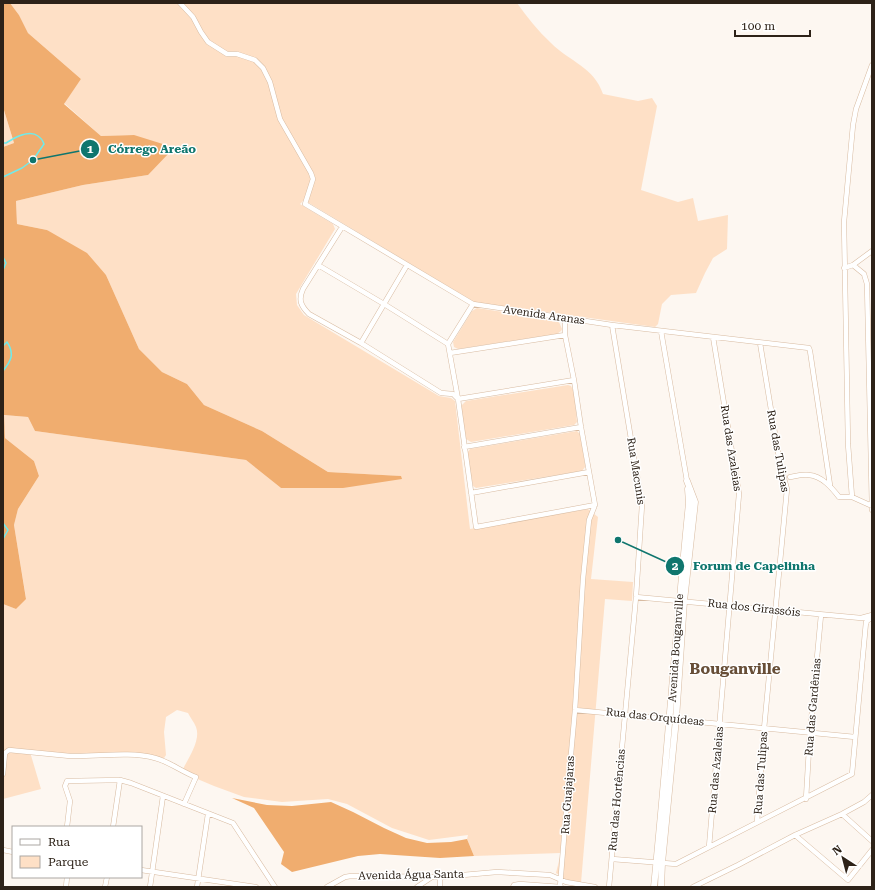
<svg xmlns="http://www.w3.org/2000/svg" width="875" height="890" viewBox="0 0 875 890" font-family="'Roboto Serif',serif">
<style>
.green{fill:#fee0c6}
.forest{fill:#f0ad6f}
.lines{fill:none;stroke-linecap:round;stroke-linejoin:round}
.stream{stroke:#6febeb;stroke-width:1.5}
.street-casing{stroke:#d8bba1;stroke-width:5.5}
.secondary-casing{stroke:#d8bba1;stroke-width:7}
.street{stroke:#fff;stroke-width:4.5}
.secondary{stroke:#fff;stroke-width:6}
.labels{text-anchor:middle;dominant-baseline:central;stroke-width:3;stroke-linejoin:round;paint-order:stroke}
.street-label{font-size:11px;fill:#2d2218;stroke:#fff}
.district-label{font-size:15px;font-weight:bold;fill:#674e37;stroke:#fff}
.leader{fill:none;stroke:#0f766e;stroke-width:1.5}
.callout-dot{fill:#0f766e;stroke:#fff;stroke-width:1.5}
.mark-label{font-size:12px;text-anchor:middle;font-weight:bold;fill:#fff}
.callout-label{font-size:12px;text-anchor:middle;font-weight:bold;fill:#0f766e;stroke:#fff;stroke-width:3;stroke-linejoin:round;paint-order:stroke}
</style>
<rect width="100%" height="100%" fill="#fdf7f1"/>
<path class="green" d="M10,3h507c10,14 21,28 34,40 19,19 43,24 52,51l35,7 14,-3 5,8 -16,84 37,12 15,-4 5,23 30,-6 -1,34 -14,9 -8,15 -9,20 -25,2 -9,9 -4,20 -3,3 -181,-25 -170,-102 -4,4 33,20 2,5 -39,65 1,11 7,10 135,81 12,2 4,3 15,128 118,-20 10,8 -7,62 42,3 -1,19 -27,-2 -24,284 -14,-3 -11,-7 5,-20 -87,3 -7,-17 1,-4 -39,5 -37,-12 -45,-24 -19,-5 -46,3 -38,-5 -30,-11 -26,-11 -5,-6c6,-12 18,-29 13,-42 -2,-5 -6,-10 -8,-14l-11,-3 -11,7 -2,15 2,23 -4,6 -25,-7 -53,1 -54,-3 11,37 -38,10v-195l13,5 10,-11 -12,-73 4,-16 21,-33 -5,-15 -29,-23 -2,-23 25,2 7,14 211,29 35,28 119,-12 -72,-4 -66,-41 -58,-26 -17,-21 -25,-12 -23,-23 -33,-74 -59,-45 -30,-6 -1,-23 67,-16 65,-10 -14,-40 -33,1 -37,-33 17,-24 -53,-46 -9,-18z
M3,107l11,36 -11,4z
M477,308l80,12 2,2 3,7 -1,2 -4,3 -99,15 -4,-2 -1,-5 19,-31z
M568,385l3,1 3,6 3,30 -3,3 -103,17 -5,-3 -5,-32 1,-2 4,-4z
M577,431l3,3 5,30v3l-3,4 -106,17 -3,-2 -6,-33 3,-4z"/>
<path class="forest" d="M3,3h7l9,12 9,18 53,46 -17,25 37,32 33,-1 32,10 4,7 -22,23 -65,10 -67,16 1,23 30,6 40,23 19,22 33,74 23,23 25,12 17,21 58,26 66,41 73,4 1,3 -59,9h-62l-35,-28 -211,-29 -7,-14 -24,-2 1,23 29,23 5,15 -21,33 -4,16 12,74 -10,10 -13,-5v-457l11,-4 -11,-36z
M232,798l35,7 25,1 39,-4 22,10 31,16 22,10 21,5 24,-1 16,-3 7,17 -34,2 -60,-4 -22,2 -66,16 -11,-8 3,-12 -30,-44z"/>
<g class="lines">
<path class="stream" d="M3,143h3c8,-5 23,-14 32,-7 3,2 5,5 6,8l-11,16 -11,8 -19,9
M3,257l3,6 -3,7
M3,346l4,-4c8,12 4,19 -4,29
M3,523l5,7 -5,9"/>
<defs>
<path id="street" d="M180,3l13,14 8,15 7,10 19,12h10l18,6 8,8 7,14 10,37 31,54 2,6 -8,25 168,100 139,21 197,23 1,3 20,134
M342,227l-39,62c-5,11 -2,17 6,25l52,29 80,50 12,1 5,5 116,-19
M318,265l66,39 64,40
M853,265l11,9 3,10 5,226
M844,268l9,-3 19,-14
M473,304l-25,40 10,55 18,128 119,-22
M661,331l26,150
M361,343l46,-78
M450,353l115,-18
M464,447l117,-20
M790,477c6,-1 13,-3 19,-2 13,1 23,13 30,22h13l20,9
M471,493l118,-21
M852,497l-4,-53 -4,-222 9,-97 3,-16 16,-44
M636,597l225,21 11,-3
M575,710l280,27
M3,774l2,-21 4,-3c20,2 41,4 61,6 27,1 58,-5 85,2 15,4 27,14 41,19l-12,27
M806,799l4,-67 11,-117
M842,814l30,27
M757,822l7,-93 23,-240 -7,-25 -20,-121
M67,827l3,-26 -5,-15 2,-5 53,-1 11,3 102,40 42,64
M113,827l7,-47
M795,835l53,45 24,-30
M709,847l30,-353 -26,-157
M3,850l10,2
M612,859l64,5 176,-90 14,-152 6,-5
M141,870l115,17
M66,887l1,-10
M105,887l2,-10
M150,887l13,-91
M197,887l11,-73
M327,887l18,-10 6,-1 89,1 57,-5 53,3 16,7 29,5
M417,887l15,-10
M440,887v-10
M513,887l1,-2 6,-1 41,3
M560,887l9,-111 6,-66 8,-131 6,-59 6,-15 -14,-78 -7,-47 -9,-45v-17
M609,887l27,-290 6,-92 -30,-180
M693,887l45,-22 57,-30 47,-21 22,-12 8,-7"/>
<path id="secondary" d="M654,887c13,-128 22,-256 35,-384l-1,-14
M661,887l1,-24 14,-144 8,-118 11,-99 -8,-21"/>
</defs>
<use href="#street" class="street-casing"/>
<use href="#secondary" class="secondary-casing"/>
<use href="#street" class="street"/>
<use href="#secondary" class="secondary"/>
</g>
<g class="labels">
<g class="street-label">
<text transform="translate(544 315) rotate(8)">Avenida Aranas</text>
<text transform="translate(731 448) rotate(81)">Rua das Azaleias</text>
<text transform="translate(778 451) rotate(80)">Rua das Tulipas</text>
<text transform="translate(636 471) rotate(81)">Rua Macunis</text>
<text transform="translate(754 608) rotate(6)">Rua dos Girassóis</text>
<text transform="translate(676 648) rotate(-86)">Avenida Bouganville</text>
<text transform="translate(813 707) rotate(-85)">Rua das Gardênias</text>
<text transform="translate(655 717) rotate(6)">Rua das Orquídeas</text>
<text transform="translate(716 770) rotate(-85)">Rua das Azaleias</text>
<text transform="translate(761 773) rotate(-86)">Rua das Tulipas</text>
<text transform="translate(568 795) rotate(-86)">Rua Guajajaras</text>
<text transform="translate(617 800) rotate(-85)">Rua das Hortências</text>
<text transform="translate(411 875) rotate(-1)">Avenida Água Santa</text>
</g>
<g class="district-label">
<text x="735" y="669">Bouganville</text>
</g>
</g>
<path class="leader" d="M33 160L90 149M618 540L675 566"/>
<g class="callout-dot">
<circle cx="33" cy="160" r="4"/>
<circle cx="618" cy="540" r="4"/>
<circle cx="90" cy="149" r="10"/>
<circle cx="675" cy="566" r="10"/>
</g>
<g class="mark-label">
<text x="90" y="153">1</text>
<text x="675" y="570">2</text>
</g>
<g class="callout-label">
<text x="152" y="153">Córrego Areão</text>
<text x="754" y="570">Forum de Capelinha</text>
</g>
<rect width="875" height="890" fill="none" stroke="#2d2218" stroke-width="8"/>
<rect x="12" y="826" width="130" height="52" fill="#ffffff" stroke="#aba7a3"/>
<rect x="20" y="839" width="20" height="6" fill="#ffffff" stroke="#aba7a3"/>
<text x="48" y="846" font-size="12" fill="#2d2218">Rua</text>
<rect x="20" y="856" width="20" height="12" fill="#fee0c6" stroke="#aba7a3"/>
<text x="48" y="866" font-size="12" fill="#2d2218">Parque</text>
<g transform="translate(843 858) rotate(324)" stroke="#ffffff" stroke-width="3" paint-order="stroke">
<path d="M0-3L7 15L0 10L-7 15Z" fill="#2d2218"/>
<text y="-6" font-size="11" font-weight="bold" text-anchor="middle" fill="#2d2218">N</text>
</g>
<path d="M735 30v6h75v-6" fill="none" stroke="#2d2218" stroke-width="2"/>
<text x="741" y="30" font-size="12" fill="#2d2218" stroke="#ffffff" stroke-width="3" paint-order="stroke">100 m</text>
</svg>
